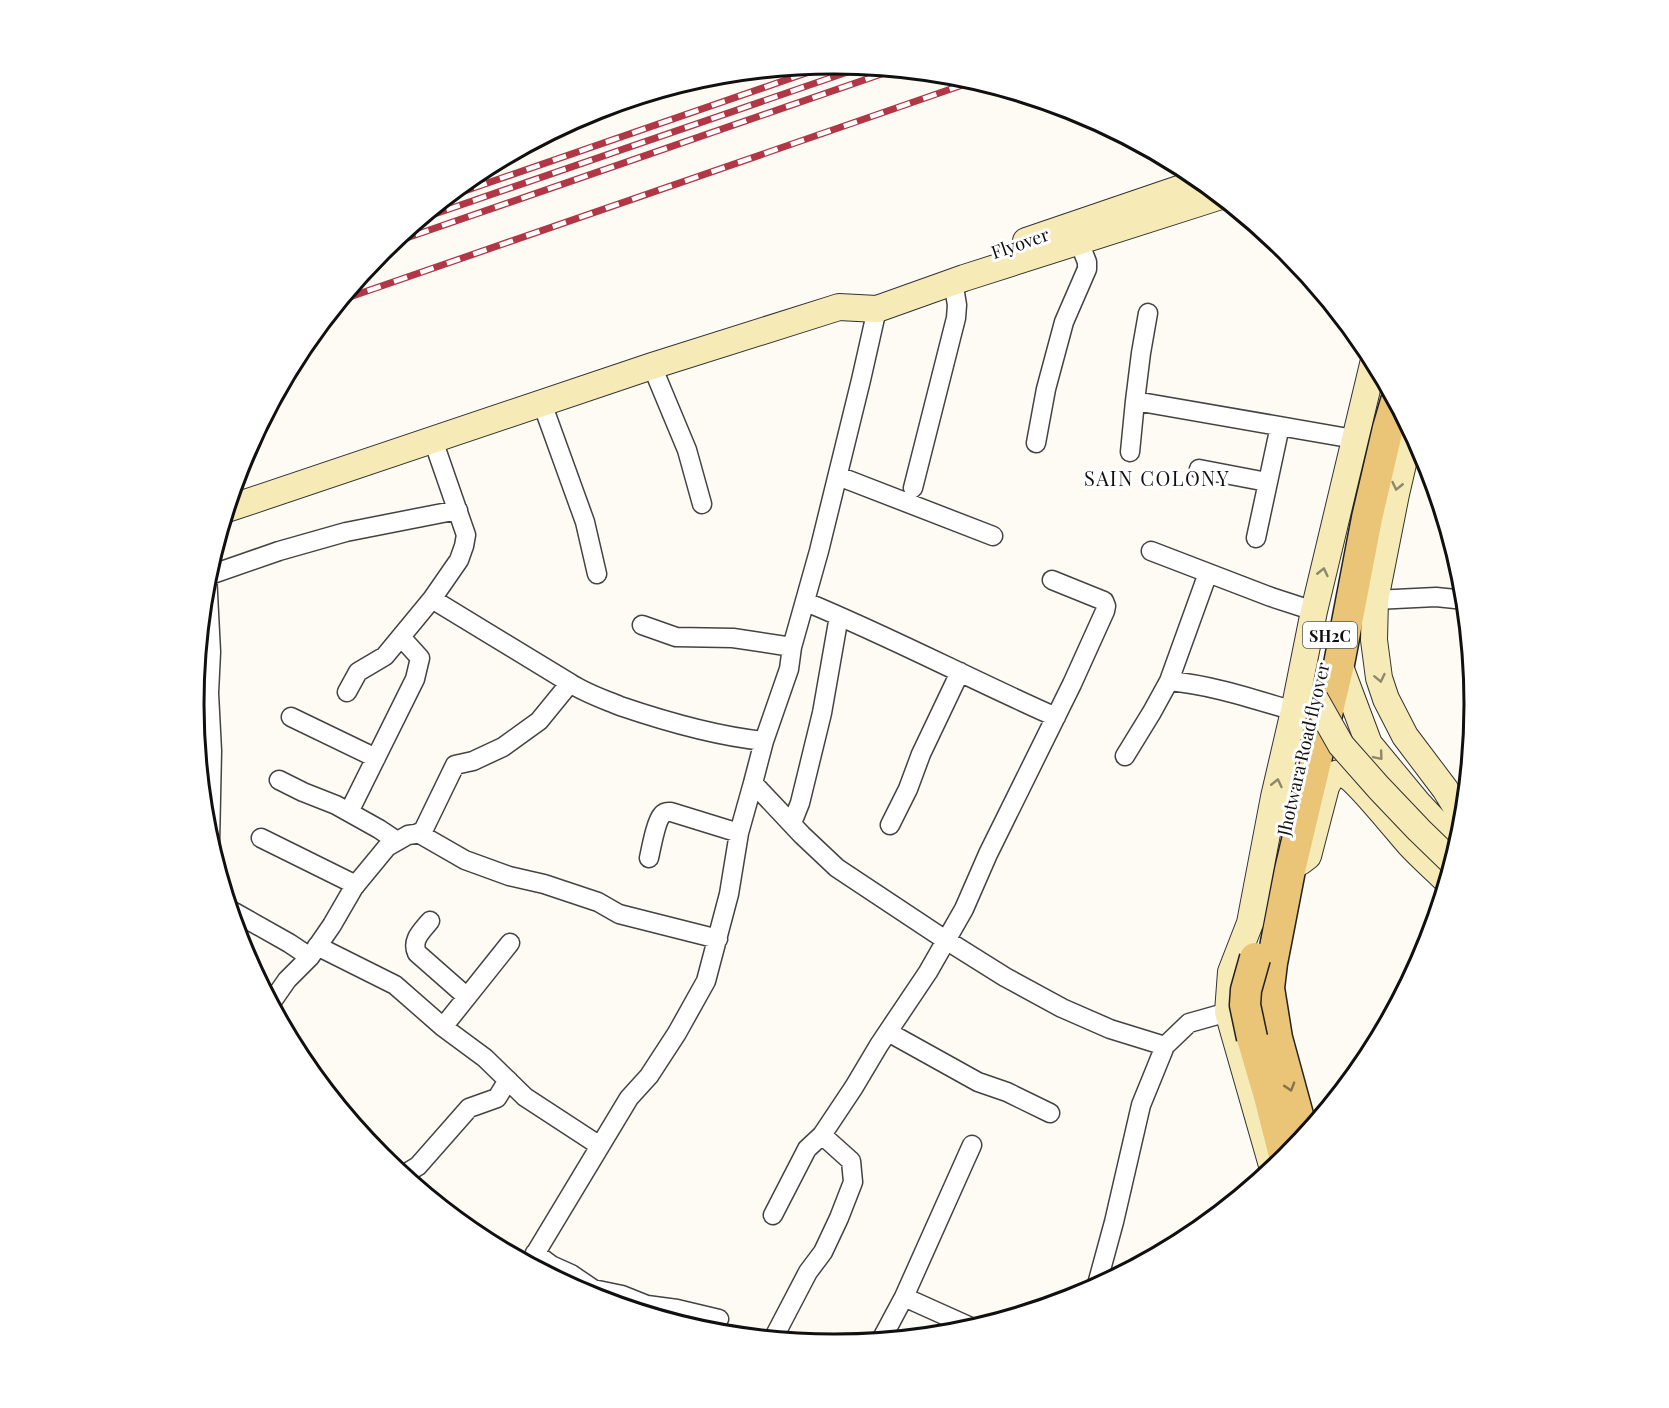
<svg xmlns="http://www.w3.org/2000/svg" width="1669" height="1408" viewBox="0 0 1669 1408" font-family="'Playfair Display',serif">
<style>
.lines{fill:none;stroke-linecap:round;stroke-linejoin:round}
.street-casing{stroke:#434343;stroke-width:21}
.secondary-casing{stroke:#323232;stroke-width:28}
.primary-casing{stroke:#212121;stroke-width:33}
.street{stroke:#fff;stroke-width:18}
.secondary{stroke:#f6eab6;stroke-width:26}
.primary{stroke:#eac477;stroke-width:30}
.rail-casing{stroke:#b13646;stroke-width:7}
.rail{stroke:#fff;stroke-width:4.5;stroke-dasharray:14;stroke-linecap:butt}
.secondary-bridge-casing{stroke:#323232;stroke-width:28;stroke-linecap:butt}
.primary-bridge-casing{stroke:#212121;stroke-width:33;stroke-linecap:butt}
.secondary-bridge{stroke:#f6eab6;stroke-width:26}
.primary-bridge{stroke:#eac477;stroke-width:30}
.oneway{stroke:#8e886b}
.oneway2{stroke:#887349}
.labels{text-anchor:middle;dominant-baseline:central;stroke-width:6;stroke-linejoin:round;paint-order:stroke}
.shield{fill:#fff;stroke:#585858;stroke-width:1.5}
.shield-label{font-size:16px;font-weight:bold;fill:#101010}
.street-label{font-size:18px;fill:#101010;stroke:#fff}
.neighbourhood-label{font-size:20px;letter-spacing:1.5px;fill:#101010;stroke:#fff}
.rim{fill:none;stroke:#101010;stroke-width:3}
</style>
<rect width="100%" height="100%" fill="#fefbf4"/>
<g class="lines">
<defs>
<path id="street" d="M877,309l-16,71 -42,171 -27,96 -3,22 -25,72 -11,42 49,52 35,33 101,67 67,42 57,31 48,21 55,17 24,-23 39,-11 11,-1
M1148,313l-7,40 -6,48 219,38
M652,366l35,84 15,54
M542,403l43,119 12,52
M1036,443l10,-54 18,-67 23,-53v-7l-8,-20
M1130,452l5,-51
M1199,469l68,13
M838,476l155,60
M913,488l43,-170 1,-13 -4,-24
M1256,538l24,-112
M1151,551l120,46 43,14
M207,574l4,78 -2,41 3,58 -2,92
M207,576l72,-25 67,-19 112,-22
M432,599l138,84
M1375,600l61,-3 29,3
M806,602c85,35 166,78 250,115
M642,625l34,12 57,1 59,9
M1169,681l39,-108
M347,692l11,-20 27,-16 47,-57 27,-39 5,-14 2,-11 -33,-95
M291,717l85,41
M1125,756l27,-44 17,-31c43,4 84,18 125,30
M279,780l24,12 33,13 43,24 18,12
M349,812l66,-133 5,-21 -19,-21
M792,823l8,-20 22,-90 17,-97
M890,825l18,-36 13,-35 39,-82
M418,833l47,27 44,16 35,8 54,18 21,12 99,25
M261,838l95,47
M649,858c2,-9 7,-37 13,-43 3,-4 5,-3 9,-3l68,21
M234,912l55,31 21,14
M430,921c-8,10 -19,19 -13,32l50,44
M317,946l78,39 48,42 42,31 40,39 75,49
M271,1003l16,-23 23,-23 22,-32 22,-38 33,-40 21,-12 14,-2 33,-68 18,-4 30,-14 36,-26 31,-38c15,10 33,16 50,23 47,16 95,30 144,35
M443,1027l67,-84
M888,1032l90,50 29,10 43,21
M403,1175l15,-9 51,-58 28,-10 11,-18
M773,1215l34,-66 15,-14
M535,1253l16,12 20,9 22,15 29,6 25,10 30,4 42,10
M529,1264l100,-166 20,-22 28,-43 29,-52 23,-87 10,-61 14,-50
M1096,1288l18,-66 27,-117 24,-59
M904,1297l69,31
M773,1339l35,-67 15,-20 16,-34 14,-36 -2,-21 -29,-26 32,-48 25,-42 49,-73 36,-63 24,-55 84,-170 33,-73 1,-5 -2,-5 -52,-21
M881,1340l23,-43 68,-152"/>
<path id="secondary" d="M1026,241l176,-60
M1411,429l-15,65 -21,106 -1,40 5,38 7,21 19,37 40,53 16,26 2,12
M227,509l425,-143 187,-59 38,2 87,-31 257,-82
M1339,664l30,80 48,58 41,44
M1300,862l8,-6 18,-69c4,-8 8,-16 17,-13 13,4 55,58 67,71 12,13 25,24 37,36
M1273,1169l-45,-157 3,-40 19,-49 24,-126 20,-86 20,-100 60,-251"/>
<path id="primary" d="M1252,1038l17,58 16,63
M1304,1137l-27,-99 -8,-50 3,-25 18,-93 49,-206 28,-146 21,-90 8,-27"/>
</defs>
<use href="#street" class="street-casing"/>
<use href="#secondary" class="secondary-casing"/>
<use href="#primary" class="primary-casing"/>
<use href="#street" class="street"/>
<use href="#secondary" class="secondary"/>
<use href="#primary" class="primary"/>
<defs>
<path id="rail" d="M447,197l388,-134
M420,219l445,-153
M389,244l507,-175
M341,300l636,-220"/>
</defs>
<use href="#rail" class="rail-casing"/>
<use href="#rail" class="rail"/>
<defs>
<path id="secondary-bridge" d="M1315,699l26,46 38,43 40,42 34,33"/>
<path id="primary-bridge" d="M1252,1038l-7,-33 1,-15 9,-32"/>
</defs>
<use href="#secondary-bridge" class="secondary-bridge-casing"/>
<use href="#primary-bridge" class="primary-bridge-casing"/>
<use href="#secondary-bridge" class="secondary-bridge"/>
<use href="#primary-bridge" class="primary-bridge"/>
</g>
<defs><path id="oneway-chevron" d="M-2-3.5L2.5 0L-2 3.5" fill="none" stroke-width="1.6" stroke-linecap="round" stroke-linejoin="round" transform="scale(1.5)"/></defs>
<g class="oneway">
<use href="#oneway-chevron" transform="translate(1397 486) rotate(103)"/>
<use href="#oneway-chevron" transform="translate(1323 572) rotate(-77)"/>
<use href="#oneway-chevron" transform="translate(1380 678) rotate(78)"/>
<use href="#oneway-chevron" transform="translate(1379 756) rotate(50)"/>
<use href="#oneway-chevron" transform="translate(1277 783) rotate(-77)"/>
</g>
<use class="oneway2" href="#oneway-chevron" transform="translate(1290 1087) rotate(73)"/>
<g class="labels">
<rect class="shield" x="1303" y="622" width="54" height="26" rx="4.5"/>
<g class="shield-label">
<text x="1330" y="635">SH2C</text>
</g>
<g class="street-label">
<text transform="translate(1020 243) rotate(-19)">Flyover</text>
<text transform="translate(1303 749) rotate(-77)">Jhotwara Road flyover</text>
</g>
<g class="neighbourhood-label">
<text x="1157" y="477">SAIN COLONY</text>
</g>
</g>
<path d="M0 0H1669V1408H0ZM204 704a630 630 0 1 1 1260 0a630 630 0 1 1-1260 0Z" fill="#fff" fill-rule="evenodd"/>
<path class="rim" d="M204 704a630 630 0 1 1 1260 0a630 630 0 1 1-1260 0Z"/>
</svg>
